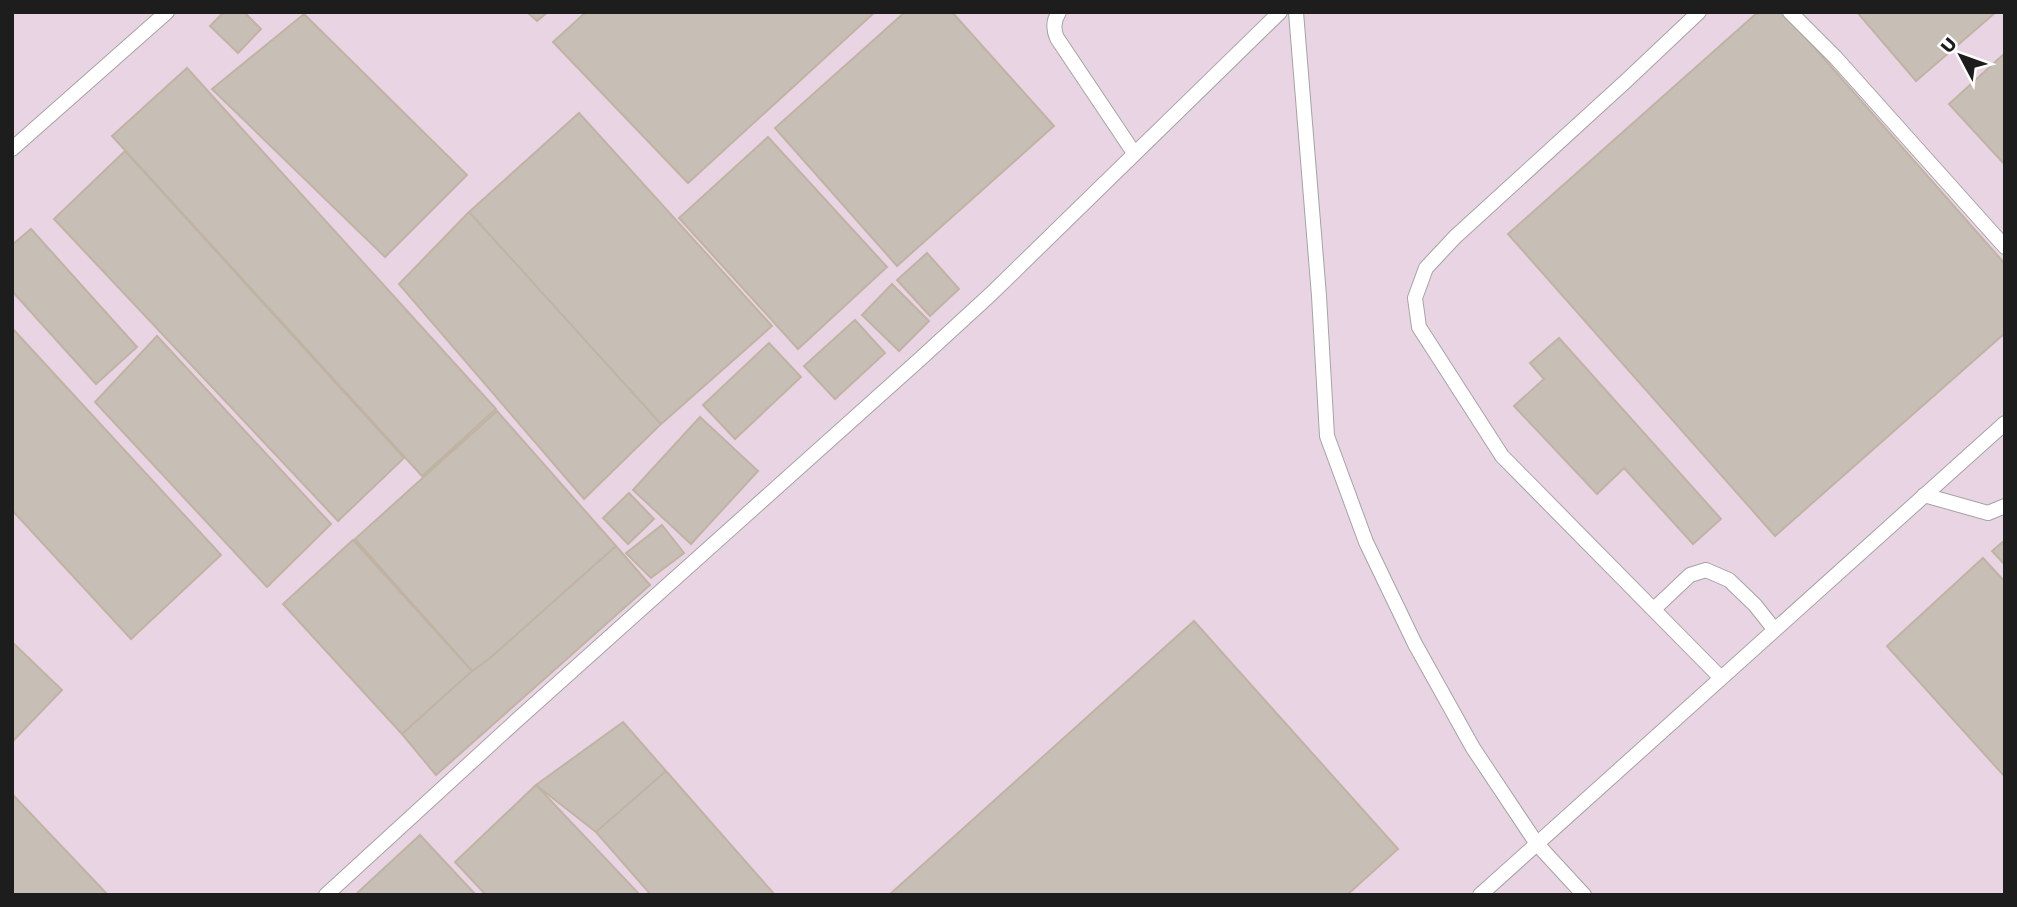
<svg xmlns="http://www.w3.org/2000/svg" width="2017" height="907" viewBox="0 0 2017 907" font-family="'Work Sans',sans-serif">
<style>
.industrial{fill:#e9d4e3}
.building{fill:#c7beb5;stroke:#c1b3a4;stroke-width:2}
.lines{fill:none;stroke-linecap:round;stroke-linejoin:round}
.service-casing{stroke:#a4a4a4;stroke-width:16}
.service{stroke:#fff;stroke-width:14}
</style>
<rect width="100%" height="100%" fill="#efece2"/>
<path class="industrial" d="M12,12h1993v883h-1993z"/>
<path class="building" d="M224,12h20l17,17 -23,24 -28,-27z
M527,12h21l-11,9z
M586,12h289l-187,171 -135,-141z
M905,12h47l102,114 -157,140 -122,-138z
M1758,12h25l222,252v69l-230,203 -267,-302z
M1857,12h139l-80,69z
M304,14l163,161 -82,82 -173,-168z
M2005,53v112l-56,-61z
M187,68l309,341 -74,67 -310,-340z
M579,113l193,213 -111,98 -192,-212z
M768,137l119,130 -89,82 -119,-131z
M125,151l279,307 -66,63 -284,-302z
M469,212l192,212 -77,75 -185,-215z
M31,229l106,118 -41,37 -84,-93v-46z
M927,253l32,36 -29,27 -33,-36z
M892,284l37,37 -30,30 -37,-36z
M855,320l30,33 -50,46 -31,-33z
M12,328l209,227 -90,84 -119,-129z
M157,336l174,188 -64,63 -172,-185z
M1559,338l162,181 -28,25 -69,-76 -27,26 -83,-88 30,-27 -14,-16z
M769,343l32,34 -66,62 -32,-34z
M497,411l119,135 -127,113 -17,12 -117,-132z
M700,417l58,54 -67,73 -58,-54z
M629,493l25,26 -26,25 -25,-26z
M662,525l22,28 -33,25 -25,-25z
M353,540l119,131 -70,63 -119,-130z
M2005,540v25l-13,-14z
M616,546l34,39 -214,190 -34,-41 70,-63 17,-12z
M1983,558l22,24v195l-118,-131z
M1194,621l204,228 -51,46h-458z
M12,642l50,48 -50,52z
M623,722l43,49 -70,61 -60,-47z
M666,771l109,124h-124l-55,-63z
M536,785l104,110h-154l-31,-33z
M12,794l96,101h-96z
M420,835l56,60h-121z"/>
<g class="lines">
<defs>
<path id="service" d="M1059,12c-6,9 -6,17 -2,26l77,115
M1296,12l23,284 8,140 39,106 49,102 58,104 64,96 47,51
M1699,12l-73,69 -171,156 -29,31 -11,30 4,29 83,129 219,222
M1790,12l46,46 169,189
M12,149l155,-137
M1924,495l64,18 17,-7
M1654,609l36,-34 16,-5 23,10 26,25 19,24
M326,895l190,-174 403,-361 72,-66 289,-282
M1480,895l525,-472"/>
</defs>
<use href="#service" class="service-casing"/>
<use href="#service" class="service"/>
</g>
<rect width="2017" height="907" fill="none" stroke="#1d1d1d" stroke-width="28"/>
<g transform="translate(1961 56) rotate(311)" stroke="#ffffff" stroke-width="5" paint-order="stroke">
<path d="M0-5L12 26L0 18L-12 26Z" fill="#1d1d1d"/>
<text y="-10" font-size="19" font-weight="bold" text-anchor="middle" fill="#1d1d1d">U</text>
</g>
</svg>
